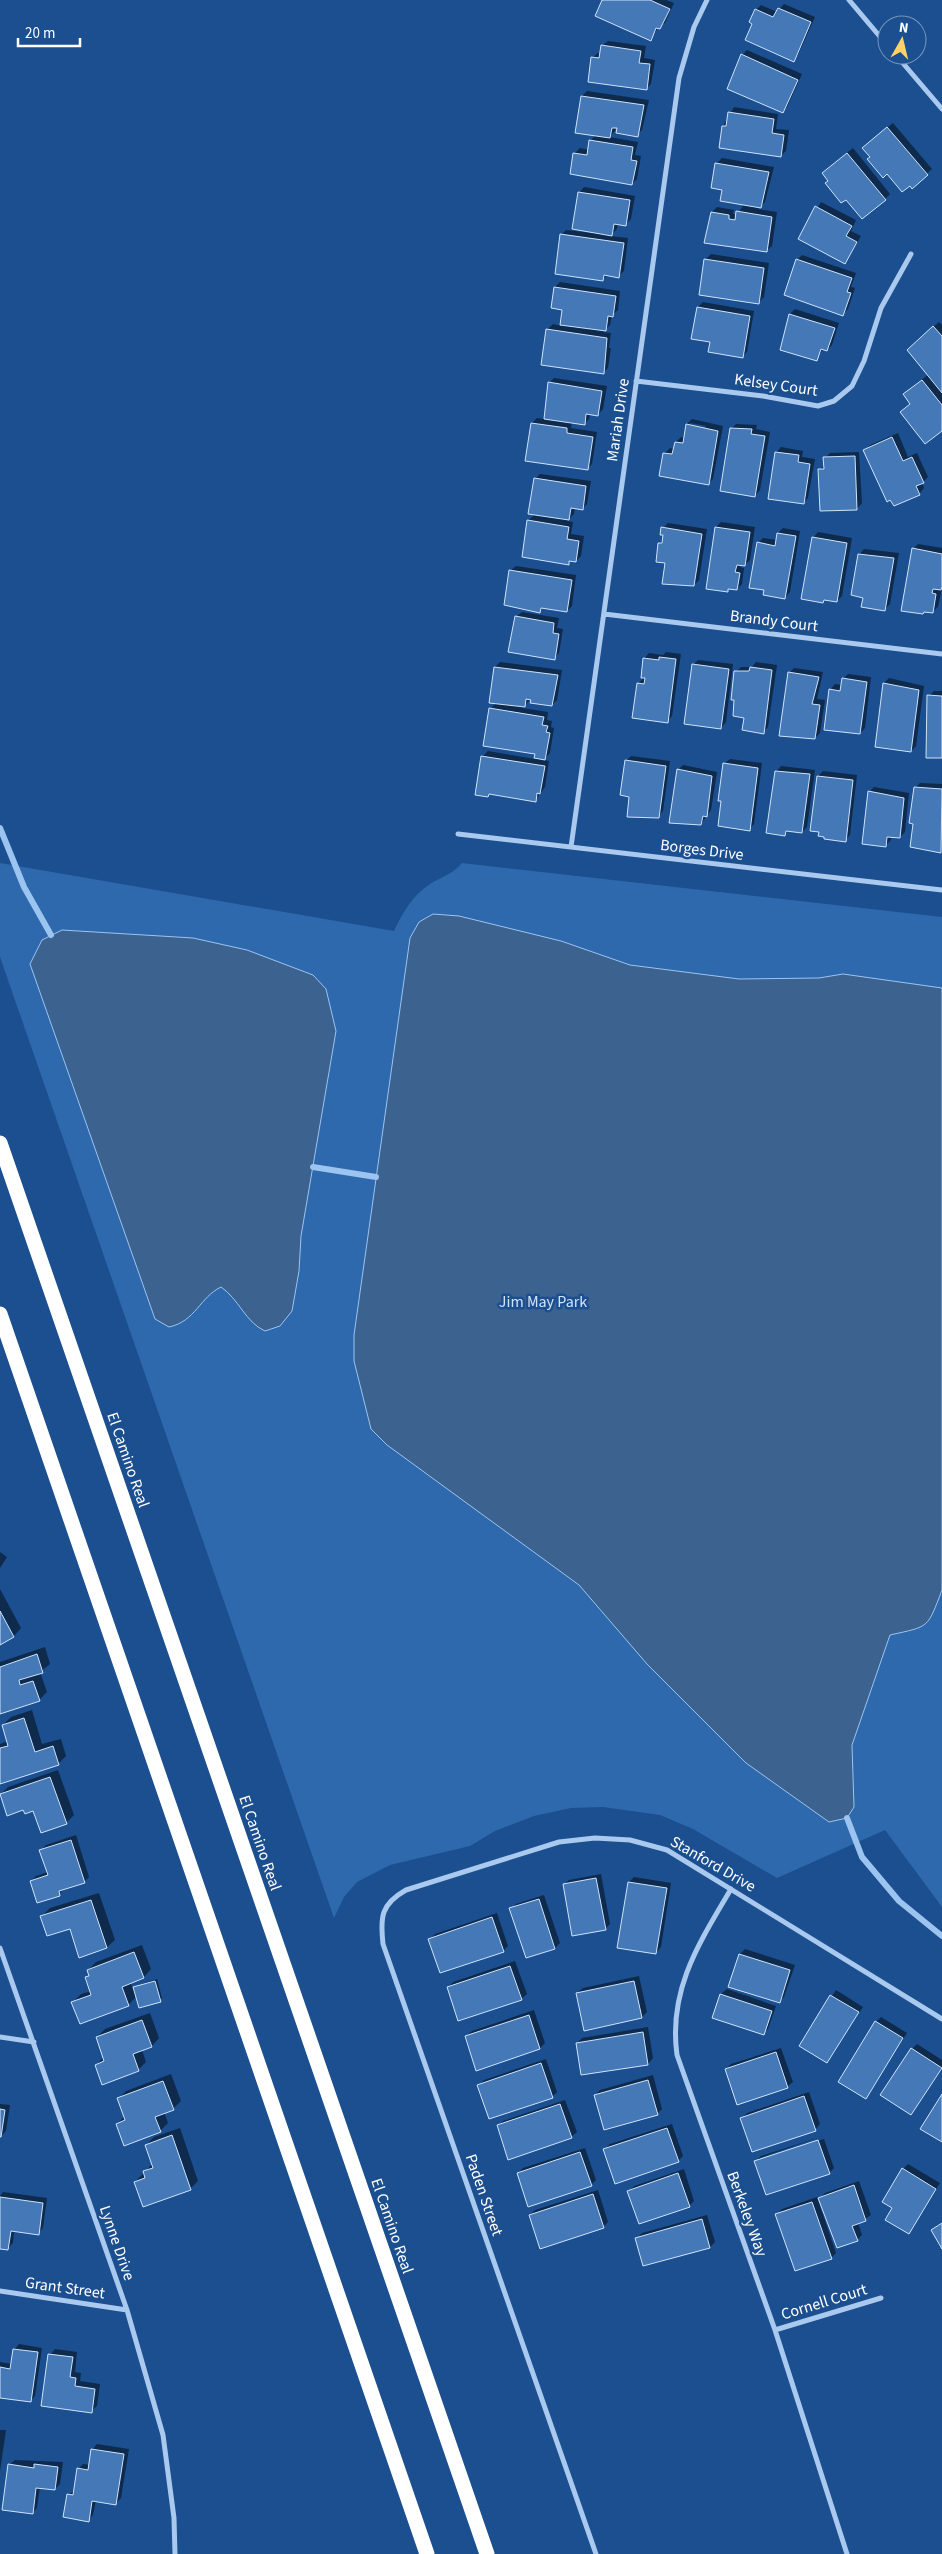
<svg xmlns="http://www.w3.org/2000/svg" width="942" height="2554" viewBox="0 0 942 2554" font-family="'Source Sans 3',sans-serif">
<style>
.green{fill:#2e69ad}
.water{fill:#3c6290;stroke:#9cc4f0}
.shadow{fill:#0007;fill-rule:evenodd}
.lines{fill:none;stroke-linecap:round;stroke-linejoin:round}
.stream{stroke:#9cc4f0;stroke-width:6}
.building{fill:#4478b7;stroke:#cfe3fa}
.street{stroke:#a9c9ee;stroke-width:5}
.highway{stroke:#fff;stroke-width:15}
.labels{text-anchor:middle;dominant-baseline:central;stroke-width:5;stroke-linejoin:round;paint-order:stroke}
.street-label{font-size:16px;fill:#fff;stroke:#1b4f8f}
.park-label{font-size:16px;fill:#cfe3fa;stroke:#1b4f8f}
</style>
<rect width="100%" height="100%" fill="#1b4f8f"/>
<path class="green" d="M0,863l394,68c9,-19 18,-35 36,-47 11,-7 23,-10 32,-21l480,54v990l-57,-77 -108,48 -84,-49 -33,-14 -57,-8 -32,1 -37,8 -39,15 -25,15 -80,19 -33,17 -13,15 -10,21 -334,-961z"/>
<path class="water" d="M433,914l26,2 102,25 69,24 109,14 80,-1 24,-4 99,14v602c-15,39 -12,36 -52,45l-38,110 2,62 -7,11 -18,4 -83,-59 -99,-99 -68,-79 -192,-140 -16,-16 -17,-68v-26l56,-397 9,-16z
M62,930l131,8 54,12 66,25 13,14 10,42 -35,205 -2,35 -7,40 -12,15 -15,5c-20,-9 -26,-32 -44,-44 -22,11 -25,34 -52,40l-14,-8 -125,-355 12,-24z"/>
<path class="shadow" d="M604,0h62l8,3 -9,20 -6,4 -9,12z
M784,4l31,13 -17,38 -5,6 -39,-38 2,-13 5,-5 16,7z
M608,41l38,5 -2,12 11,2 -4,24 -5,5 -54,-31 6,-5h3l1,-7z
M747,50l55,24 -15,33 -5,5 -40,-57z
M587,91l62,9 -7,30 -5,5 -21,-8 -1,4 -6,6 29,5 -3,13 6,1 -4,23 -5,5 -61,-11 4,-20 5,-5 9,2 2,-10 5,-5 -14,-39z
M734,107l44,7 -2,15 13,1 -3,21 -6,5 -57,-30z
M893,123l39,46 -20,18 -41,-30 -2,-14z
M853,148l37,46 -5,5 -56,-19 -1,-12z
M722,158l52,9 -9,35 -7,7 19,3 -5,34 -6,5 -54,-39 5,-5 17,3 -1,4 4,1 7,-11 -20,-15 -8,-25z
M584,187l51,9 -4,23 -5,5 -8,-1 -1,6 -7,7 18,2 -4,33 -6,5 -10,-1 -5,4 -42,-44 5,-5 26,3 -13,-40z
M821,202l35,18 -5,11 10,5 -16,27 -46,-24z
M711,254l58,9 -5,34 -5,5 -53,-43z
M802,255l54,18 -5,14 4,1 -7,21 -5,5 -46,-54z
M560,282l60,9 -2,19 -6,5 -2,10 -7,7 8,1 -2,15h2l-3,20 -5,5 -55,-44 5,-5 8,2 3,-17 -9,-22z
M703,302l51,9 -7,41 -5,5 -31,-16 -13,-34z
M795,309l44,14 -7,22 -5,5 -4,-1 -7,11 -26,-46z
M939,322l3,3v105l-41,-18 10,-9 -1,-14 19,-15 -11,-34z
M554,378l53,8 -4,23 -5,6 -8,-2 -1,6 -5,5 -12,-2 -1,6 26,4 -5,32 -5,5 -55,-46 5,-5 8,1 4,-36z
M692,419l31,7 -10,53 -5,5 -43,-31 5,-5 4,1 2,-7 5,-5 4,1 2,-14zM690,423l16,3 -1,2 -15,-3z
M736,424l21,1 -1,4 14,3 -10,58 -5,6 -24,-67z
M898,433l10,24 9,-4 11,24 -6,6 2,5 -5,6 -54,-43 5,-6z
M781,447l22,4 -1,6 13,2 -7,39 -5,5 -27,-50z
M859,452l3,51 -5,6 -37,-39 5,-6v-6l5,-5z
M540,474l51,7 -4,23 -5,5 -7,-2 -1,7 -7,7 6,1 -2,12 13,2 -3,20 -5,5 -4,-1 -4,3 -40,-42 7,-7v-35z
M721,522l34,5 -5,33 -5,5 -5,-1v3l4,1 -2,16 -5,5 -7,-1 -3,3 -11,-64z
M668,523l39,6 -8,51 -5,5 -28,-23 -6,-19 4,-4 -1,-11z
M783,528l17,3 -10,61 -5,6 -27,-55 5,-5 14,2 1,-7z
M818,532l34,6 -10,58 -5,5 -11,-2 -3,3 -10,-64z
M918,544l24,4v40l-4,19 -6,5 -7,-1 -2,2 -10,-64z
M864,549l35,4 -9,51 -5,5 -21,-12 -5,-42z
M516,566l60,9 -4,31 -5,5 -23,-4 -5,5 -29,-41z
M522,612l37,6 -2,10 6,1 -4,24 -5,5 -38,-41z
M666,652l15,2 -9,62 -5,6 -29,-38 6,-7v-18l5,-6 14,2z
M698,660l35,4 -7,58 -5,6 -28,-63z
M500,662l62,8 -5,30 -5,5 -20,-7 -10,10 26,4 -1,8 5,1 -1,6 3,1 -4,25 -7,7 6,1 -4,26 -10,14 -45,-8 -2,3 -11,-2 6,-38 5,-5 47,8 1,-7 -46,-43 7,-7 -2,-35z
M756,662l21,3 -9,62 -5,5 -18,-15 -9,-45 5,-5h11z
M794,668l29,4 -6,27 8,1 -5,33 -5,5 -26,-65z
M848,674l23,3 -6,51 -5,5 -30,-43 5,-6 7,1 1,-6z
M889,678l35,8 -8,60 -5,5 -27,-68z
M934,691h8v66l-13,-61z
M631,756l39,5 -7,50 -5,6 -27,-22 -5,-34z
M730,759l32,4 -8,61 -5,5 -25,-65z
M683,765l34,7 -6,38 -10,14 -23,-54z
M781,766l34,4 -8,57 -5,5 -13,-2 -4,5 -9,-63z
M823,771l34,4 -7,60 -5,5 -27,-64z
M920,783l22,1 -2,67 -26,-28 1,-35z
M874,787l35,6 -4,39 -5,5 -9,-1v4l-5,5 -17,-53z
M0,1552l7,5 -7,11z
M0,1589l21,39 -7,8 -14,7z
M45,1647l5,17 -10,8 7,20 -8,8 -39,12v-50z
M32,1710l10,34 19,-5 5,17 -8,8 -58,18v-38l8,-3 -5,-16 8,-8z
M58,1770l16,45 -8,8 -32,-13 -10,-1 -24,-14 8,-8z
M76,1835l13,42 -5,5 -20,6 -5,7 -28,-14 5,-5 12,-4 -7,-22 5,-5z
M601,1874l9,50 -5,5 -41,-44 5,-5z
M634,1877l37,6 -10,64 -5,6 -27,-71z
M99,1893l16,47 -8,7 -36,-19 -29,-12 8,-8z
M544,1895l16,48 -5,5 -28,9 -16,-48 5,-5z
M497,1913l11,33 -5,5 -73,-12 5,-5z
M142,1945l9,24 -7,8 -14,5 3,7 3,-3 21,-7 5,19 -2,2 -23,-4 -9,9 -55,-3 8,-8 10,-3 -5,-13 4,-4 -2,-4 8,-8z
M745,1949l50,16 -11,32 -5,5 -49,-16 10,-32z
M515,1961l12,33 -6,5 -73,-12 5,-5z
M639,1976l8,36 -5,5 -65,-24 6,-5z
M727,1989l49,17 -8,23 -5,5 -49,-17 7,-23z
M836,1990l27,17 -36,54 -27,-16z
M534,2010l11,33 -5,5 -74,-12 6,-5z
M150,2013l9,25 -7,8 -10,4 4,12 -8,8 -42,-5 8,-8 -7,-20 8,-8z
M881,2017l26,16 -42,64 11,-75z
M648,2027l5,31 -5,6 -66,10 -5,-31 5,-5z
M917,2044l25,16v9l-31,45 1,-65z
M781,2048l12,34 -6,5 -61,-18 5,-5z
M546,2059l11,33 -5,5 -73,-12 5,-5z
M171,2074l10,27 -8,8 -9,3 4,11 -8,8 -43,-7 8,-8 -7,-17 8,-8z
M653,2075l9,34 -5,5 -62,-19 5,-5z
M809,2092l11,32 -5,6 -73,-12 5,-5z
M565,2100l12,32 -6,5 -73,-11 5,-5z
M0,2104l10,1 -4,26 -5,5z
M672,2124l11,32 -5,5 -73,-12 5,-5z
M180,2128l18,53 -8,8 -55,-7 18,-19 -7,-18 8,-8z
M823,2136l-63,22v2l64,-21 10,29 -5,5 -73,-12 5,-5z
M585,2148l11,32 -5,5 -73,-12 5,-5z
M908,2164l32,19 -31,50 -16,-25 10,-39z
M684,2169l10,32 -5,5 -60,-15 5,-5z
M859,2181l12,34 -13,8 4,12 -5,5 -37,-42 5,-5z
M598,2190l10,32 -5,5 -73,-12 5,-5z
M3,2192l44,6 -4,30 -5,5 -24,-3 -1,13 -5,5 -8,-1v-51z
M817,2197l19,56 -5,5 -55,-43 6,-6z
M707,2215l8,27 -5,5 -73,-9 5,-5z
M19,2344l23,4 -7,48 -5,5 -30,-4v-35l12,2 2,-14z
M55,2349l22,3 -2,20 6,1 -1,8 20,3 -3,22 -6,5 -41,-56z
M0,2430h6l-6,41z
M97,2444l32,5 -8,49 -5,5 -20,-3 -3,15 -5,5 -20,-25 7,-5 3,-21 5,-5 7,1 2,-15z
M15,2460l48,2 -3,22 -5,5 -15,-2 -3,21 -5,5 -23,-48z"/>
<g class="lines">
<path class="stream" d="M0,828l24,59 27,48
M313,1167l63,10
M847,1818l15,39 37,44 43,35"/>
</g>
<path class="building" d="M602,0h48l20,9 -10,20 -4,-1 -5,13 -56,-25z
M778,8l33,14 -17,40 -49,-22 7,-16 -3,-2 6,-13 18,8z
M601,45l40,6 -2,12 11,1 -3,26 -59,-8 3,-25 8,1z
M741,54l57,26 -15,33 -56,-24z
M581,96l63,9 -6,32 -22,-4 1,-5h-5l-2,10 -35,-5z
M728,112l46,7 -2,14 12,2 -3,22 -62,-9 3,-22h4z
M887,127l41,48 -16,14 -2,-3 -8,6 -15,-18 -4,4 -16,-19 3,-2 -8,-9z
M589,140l44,7 -2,13 6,1 -5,24 -62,-11 3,-21 14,2z
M847,153l39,47 -24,19 -16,-19 -5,3 -16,-20 3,-2 -6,-8z
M715,163l54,9 -8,36 -41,-7 2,-11 -11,-2z
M578,192l52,8 -4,26 -12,-2 -2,12 -40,-7z
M815,206l37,20 -6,10 11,6 -12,22 -47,-25z
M736,211l36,6 -5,35 -63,-9 7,-31 18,3v4l6,1z
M560,234l64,9 -5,35 -15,-3 -1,6 -48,-7z
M704,259l60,9 -5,36 -60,-9z
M796,259l56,19 -5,14 4,1 -8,23 -59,-21z
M554,287l62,9 -3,21 -5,-1 -2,15 -46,-6 2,-15 -11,-2z
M697,307l53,9 -7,42 -35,-6 2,-10 -19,-3z
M789,314l46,14 -8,23 -6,-2 -4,12 -37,-11z
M933,326l9,10v57l-35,-43z
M546,329l61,9 -3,36 -63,-9z
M922,380l20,25v26l-17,13 -25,-32 10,-8 -7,-10z
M548,382l54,9 -4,25 -12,-2 -1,11 -41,-6z
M531,423l36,5v5l26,4 -5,33 -63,-9z
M686,424l32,7 -9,54 -50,-9 4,-23 9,1 3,-12 8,1z
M730,428l22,1 -1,5 14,2 -10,61 -35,-6z
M892,437l11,24 9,-4 12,26 -8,3 4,9 -26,11 -4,-6 -3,2 -24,-52z
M775,452l24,3 -1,7 12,2 -6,40 -36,-5z
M855,456l2,54 -37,1 -2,-42h6l-1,-12z
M534,478l52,8 -3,24 -12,-2 -2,12 -41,-6z
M527,520l42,7 -2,12 12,2 -3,21 -7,-1v4l-47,-8z
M661,527l41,7 -8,52 -32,-2 3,-21 -9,-1 2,-19h4l1,-8h-3z
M715,527l35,5 -5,34 -8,-1 -2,7 5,1 -3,17 -9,-1v3l-22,-3z
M777,533l19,3 -11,63 -22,-4 1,-5 -15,-2 8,-46 18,4z
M812,537l35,6 -10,59 -13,-2 -1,3 -22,-4z
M912,548l30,6v33l-1,3 -8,-1 -1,4 4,1 -3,19 -9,-1 -1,2 -22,-3z
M858,554l36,4 -9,53 -24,-4 2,-9 -12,-3z
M509,570l63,10 -5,32 -26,-4 -1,5 -36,-8z
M515,616l39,7 -1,10 6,1 -4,26 -47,-8z
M659,657l17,2 -8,64 -36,-5 5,-35 7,1 1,-6h-4l2,-20 16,2z
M692,664l37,5 -8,60 -37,-5z
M494,667l64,8 -6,31 -22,-3 1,-3 -5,-1 -1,8 -36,-4z
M750,667l22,3 -8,64 -22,-4 2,-12 -11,-2 1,-16h-3l3,-29h15z
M788,672l31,5 -7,27 8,1 -5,34 -36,-3z
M842,678l25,4 -7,52 -36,-4 5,-41 11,2z
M883,683l36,7 -8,62 -36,-5z
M927,695l15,1v62h-16z
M489,708l55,9 -2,8 6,1 -2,6 4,1 -5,27 -11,-2 1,-4 -52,-8z
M481,756l64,10 -5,28 -3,-1 -1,9 -47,-8 -1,3 -13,-2z
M625,760l41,6 -7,52 -32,-1 2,-20 -9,-2z
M723,763l35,5 -8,63 -32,-5 3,-25h-3z
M677,769l35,7 -5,41 -4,-1 -2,9 -32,-2z
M775,771l35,3 -8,59 -16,-2 -1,5 -19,-3z
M817,776l36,4 -7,62 -22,-3v-2l-6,-1 1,-4 -9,-1z
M914,787l28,2 -1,64 -31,-6 3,-23 -4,-1z
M868,791l36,7 -4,40 -13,-1 -1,10 -24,-3z
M0,1611l14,26 -14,8z
M37,1654l6,19 -24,7 1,5 13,-4 7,20 -40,13v-47z
M24,1718l11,34 18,-6 6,19 -59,19v-36l8,-2 -6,-21z
M50,1777l17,47 -26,9 -8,-22 -8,3 -2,-4 -16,6 -7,-22z
M71,1840l14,43 -26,8 1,5 -23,7 -7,-22 18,-6 -9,-25z
M596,1878l10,52 -34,6 -9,-52z
M628,1882l39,6 -11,66 -39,-6z
M539,1899l16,50 -29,9 -17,-50z
M91,1900l16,48 -28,10 -9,-29 -23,7 -7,-20z
M492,1917l12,35 -64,21 -12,-34z
M134,1952l10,26 -22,9 7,19 -49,18 -9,-22 20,-7 -6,-18 4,-1 -2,-6z
M739,1954l51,16 -10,33 -52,-16z
M510,1966l12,34 -64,21 -11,-34z
M155,1981l6,21 -22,6 -6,-21z
M634,1981l8,37 -58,13 -8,-38z
M720,1994l52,17 -8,24 -52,-17z
M830,1995l29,17 -32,51 -28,-17z
M529,2015l11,34 -64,22 -11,-35z
M142,2020l10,27 -19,7 6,17 -37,14 -7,-20 9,-4 -8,-24z
M875,2021l28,17 -37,61 -28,-17z
M643,2032l5,33 -67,10 -5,-32z
M911,2048l31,20 -31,47 -31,-20z
M776,2052l12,36 -51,17 -12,-36z
M541,2063l12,35 -64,21 -12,-34z
M648,2080l10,35 -54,15 -10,-35z
M163,2081l11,29 -19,7 6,15 -37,14 -8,-22 9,-4 -8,-22z
M942,2094v48l-22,-13z
M804,2096l12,35 -64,21 -12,-34z
M560,2104l12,34 -64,22 -11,-35z
M0,2109l5,1 -4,27h-1z
M667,2128l12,34 -64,22 -12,-35z
M172,2135l19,55 -48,17 -9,-25 11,-4 -2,-7 10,-3 -8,-23z
M818,2140l12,34 -64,21 -12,-34z
M580,2152l12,34 -64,21 -11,-34z
M902,2168l34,21 -27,45 -24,-14 7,-12 -10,-6z
M678,2173l12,34 -51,17 -12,-33z
M854,2185l12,36 -14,5 6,15 -21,7 -19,-50z
M593,2194l11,34 -64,21 -11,-34z
M0,2197l43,6 -4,32 -28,-4 -3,19 -8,-1z
M812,2202l20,57 -37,12 -20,-57z
M702,2219l8,29 -67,18 -8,-28z
M942,2223v26l-11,-19z
M13,2349l25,3 -7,50 -31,-4v-31l10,2z
M48,2354l25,3 -3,20 6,1 -1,8 20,3 -3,24 -51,-7z
M91,2449l33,5 -8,51 -24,-4 -3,21 -26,-5 4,-23 6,1 4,-27 11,2z
M8,2464l26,4v-4l24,3 -3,23 -19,-2 -3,26 -31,-4z"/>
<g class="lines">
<path class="street" d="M849,0l38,45
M896,55l46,54
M636,381l127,15 55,10 16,-5 18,-15 12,-25 17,-53 30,-54
M604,614l338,40
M458,834l484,56
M571,847l108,-769 15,-51 13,-27
M731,1889c-32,54 -63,101 -54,166l98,275 72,224
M0,1948l127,362 36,125 11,83 1,36
M0,2037l34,5
M0,2291l127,19
M775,2330l106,-32
M596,2554l-213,-610c-3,-27 -2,-40 23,-54l153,-48 36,-4 35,2 37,10 275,169"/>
<path class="highway" d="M0,1143l487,1411
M0,1314l427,1240"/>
</g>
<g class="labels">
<g class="street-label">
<text transform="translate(776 385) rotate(8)">Kelsey Court</text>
<text transform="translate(618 420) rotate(-82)">Mariah Drive</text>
<text transform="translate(774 621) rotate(7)">Brandy Court</text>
<text transform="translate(702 850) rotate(7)">Borges Drive</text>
<text transform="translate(128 1460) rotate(71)">El Camino Real</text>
<text transform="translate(260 1843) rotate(71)">El Camino Real</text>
<text transform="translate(713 1864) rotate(30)">Stanford Drive</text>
<text transform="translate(484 2195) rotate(71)">Paden Street</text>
<text transform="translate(747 2214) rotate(70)">Berkeley Way</text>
<text transform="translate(392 2226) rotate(71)">El Camino Real</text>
<text transform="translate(117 2243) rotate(71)">Lynne Drive</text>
<text transform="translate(65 2288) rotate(8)">Grant Street</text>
<text transform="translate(824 2302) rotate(-17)">Cornell Court</text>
</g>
<g class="park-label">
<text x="543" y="1302">Jim May Park</text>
</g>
</g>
<g transform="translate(902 40) rotate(8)"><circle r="24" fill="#1b4f8f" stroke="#7695bc"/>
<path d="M0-4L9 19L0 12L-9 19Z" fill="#ffd166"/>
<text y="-8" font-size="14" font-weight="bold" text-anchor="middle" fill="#ffffff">N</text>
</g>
<path d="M18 38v8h62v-8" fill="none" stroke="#ffffff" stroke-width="2.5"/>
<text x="25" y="38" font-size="15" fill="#ffffff" stroke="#1b4f8f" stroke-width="4" paint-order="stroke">20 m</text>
</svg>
